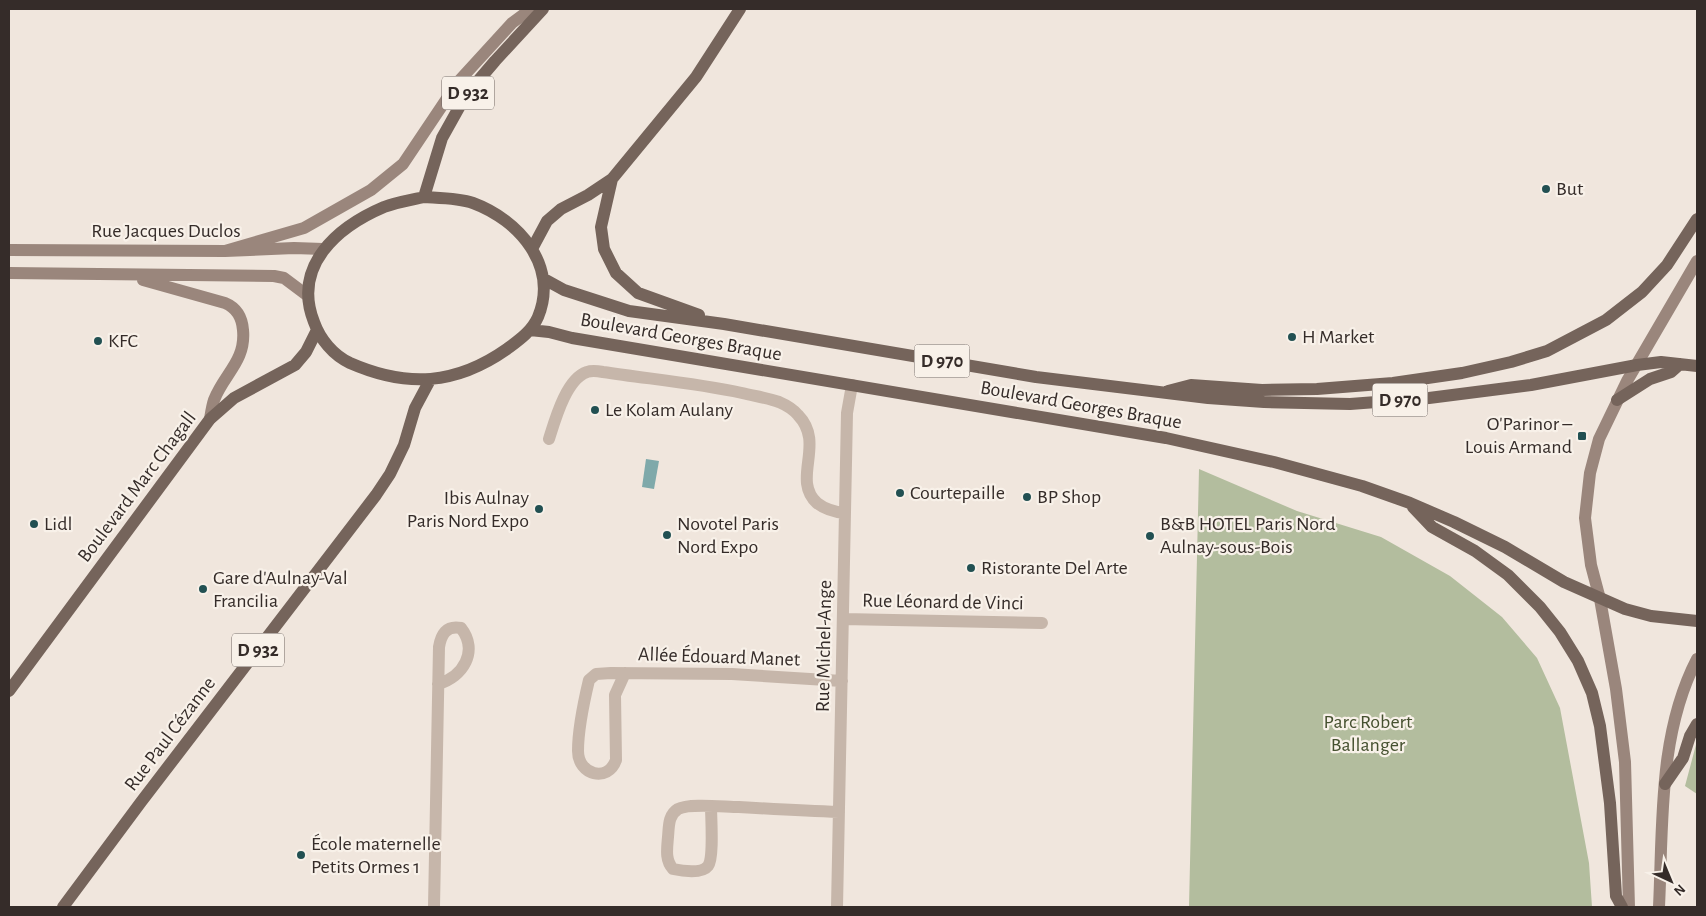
<svg xmlns="http://www.w3.org/2000/svg" width="1706" height="916" viewBox="0 0 1706 916" font-family="'Alegreya Sans',sans-serif">
<style>
.green{fill:#b3bd9e}
.water{fill:#7fa9aa}
.lines{fill:none;stroke-linecap:round;stroke-linejoin:round}
.street{stroke:#c6b6aa;stroke-width:12}
.secondary{stroke:#9a867c;stroke-width:12}
.primary{stroke:#75645b;stroke-width:12}
.poi-dot{fill:#225052;stroke:#f8f1e9;stroke-width:2}
.labels{text-anchor:middle;dominant-baseline:central;stroke-width:4.5;stroke-linejoin:round;paint-order:stroke}
.shield{fill:#f8f1e9;stroke:#706763;stroke-width:1}
.shield-label{font-size:19px;font-weight:bold;fill:#352c29}
.poi-label{font-size:20px;fill:#352c29;stroke:#f8f1e9;text-anchor:start}
.street-label{font-size:20px;fill:#352c29;stroke:#f8f1e9}
.park-label{font-size:20px;fill:#45502f;stroke:#f8f1e9}
</style>
<rect width="100%" height="100%" fill="#f0e6dd"/>
<path class="green" d="M1199,469l98,42 84,26 69,39 52,41 35,41 23,50 29,155 3,44h-403z
M1697,741v53l-12,-8z"/>
<path class="water" d="M646,459l13,2 -5,28 -12,-2z"/>
<g class="lines">
<path class="street" d="M549,439c6,-19 17,-60 38,-67 5,-2 11,-1 16,0 46,7 93,11 139,21 12,3 26,5 37,9 7,3 14,7 19,13 28,29 -7,64 19,88 9,7 17,9 28,10
M843,619l199,4
M625,673l-10,22 1,65c-8,23 -38,15 -38,-9 0,-22 6,-50 11,-71l7,-6 15,-1 121,1 110,7
M711,806c0,12 3,52 -3,60 -6,8 -26,5 -35,3 -8,-9 -6,-20 -5,-32 1,-10 0,-22 10,-28 11,-6 47,-2 61,-2 33,2 67,4 100,5
M434,907l5,-260c2,-12 7,-22 22,-19 18,23 2,49 -23,56
M837,907l10,-494 5,-28"/>
<path class="secondary" d="M9,250l216,1 69,-3 29,1
M225,251l79,-23 67,-38 32,-26 55,-82 54,-59 19,-14
M9,273l265,3 10,2 24,18
M143,280l82,23c12,5 17,14 18,27 3,31 -19,44 -29,70 -2,6 -3,13 -4,19
M1629,907l-4,-145 -9,-73 -16,-90 -9,-34 -6,-47 5,-45 9,-34 28,-58 70,-120
M1659,907c4,-83 -1,-173 38,-248"/>
<path class="primary" d="M612,179l-11,48 3,22 12,24 22,20 61,22
M424,197c16,1 35,1 49,6 46,17 86,63 65,114 -6,14 -19,23 -31,32 -51,36 -100,39 -157,14 -17,-8 -30,-24 -36,-41 -22,-56 23,-95 70,-115 13,-5 27,-7 40,-10z
M424,197l18,-59 24,-43 29,-34 48,-52
M532,249l15,-28 14,-12 27,-14 24,-16 84,-102 44,-68
M544,279l20,11 65,21 95,13 312,53 172,21 56,4 86,2 79,-6 102,-13 106,-20 24,-3 36,4
M530,330l19,2 23,6 594,100 108,24 88,24 48,17 44,19 51,25 59,35 61,27 26,7 46,5
M1168,391l23,-6 71,5 55,-1 76,-6 69,-10 49,-11 36,-11 59,-31 36,-28 25,-27 30,-46
M1617,400l33,-21 21,-7 9,-8
M1413,507l19,20 43,24 33,24 32,32 20,25 18,29 14,32 8,33 10,77 6,93 6,11
M9,691l201,-272 24,-21 61,-33 11,-13 11,-22
M1665,784l18,-26 7,-22 7,-12
M63,907l78,-105 235,-307 14,-21 14,-29 11,-37 15,-28"/>
</g>
<g class="poi-dot">
<circle cx="1546" cy="189" r="5"/>
<circle cx="1292" cy="337" r="5"/>
<circle cx="98" cy="341" r="5"/>
<circle cx="595" cy="410" r="5"/>
<rect x="1577" y="431" width="10" height="10" rx="2.5"/>
<circle cx="900" cy="493" r="5"/>
<circle cx="1027" cy="497" r="5"/>
<circle cx="539" cy="509" r="5"/>
<circle cx="34" cy="524" r="5"/>
<circle cx="667" cy="535" r="5"/>
<circle cx="1150" cy="536" r="5"/>
<circle cx="971" cy="568" r="5"/>
<circle cx="203" cy="589" r="5"/>
<circle cx="301" cy="855" r="5"/>
</g>
<g class="labels">
<g class="shield">
<rect x="442" y="76.5" width="52" height="33" rx="4"/>
<rect x="914.5" y="344.5" width="55" height="33" rx="4"/>
<rect x="1372.5" y="383.5" width="55" height="33" rx="4"/>
<rect x="232" y="633.5" width="52" height="33" rx="4"/>
</g>
<g class="shield-label">
<text x="468" y="93">D 932</text>
<text x="942" y="361">D 970</text>
<text x="1400" y="400">D 970</text>
<text x="258" y="650">D 932</text>
</g>
<g class="poi-label">
<text x="1556" y="189">But</text>
<text x="1302" y="337">H Market</text>
<text x="108" y="341">KFC</text>
<text x="605" y="410">Le Kolam Aulany</text>
<text x="1572" y="424" text-anchor="end">O'Parinor –<tspan x="1572" dy="23">Louis Armand</tspan></text>
<text x="910" y="493">Courtepaille</text>
<text x="1037" y="497">BP Shop</text>
<text x="529" y="498" text-anchor="end">Ibis Aulnay<tspan x="529" dy="23">Paris Nord Expo</tspan></text>
<text x="44" y="524">Lidl</text>
<text x="677" y="524">Novotel Paris<tspan x="677" dy="23">Nord Expo</tspan></text>
<text x="1160" y="524">B&amp;B HOTEL Paris Nord<tspan x="1160" dy="23">Aulnay-sous-Bois</tspan></text>
<text x="981" y="568">Ristorante Del Arte</text>
<text x="213" y="578">Gare d'Aulnay-Val<tspan x="213" dy="23">Francilia</tspan></text>
<text x="311" y="844">École maternelle<tspan x="311" dy="23">Petits Ormes 1</tspan></text>
</g>
<g class="street-label">
<text x="166" y="231">Rue Jacques Duclos</text>
<text transform="translate(681 337) rotate(10)">Boulevard Georges Braque</text>
<text transform="translate(1081 405) rotate(10)">Boulevard Georges Braque</text>
<text transform="translate(137 487) rotate(-53)">Boulevard Marc Chagall</text>
<text transform="translate(943 602) rotate(1)">Rue Léonard de Vinci</text>
<text transform="translate(824 646) rotate(-89)">Rue Michel-Ange</text>
<text transform="translate(719 657) rotate(2)">Allée Édouard Manet</text>
<text transform="translate(170 734) rotate(-53)">Rue Paul Cézanne</text>
</g>
<g class="park-label">
<text x="1368" y="722">Parc Robert<tspan x="1368" dy="23">Ballanger</tspan></text>
</g>
</g>
<rect width="1706" height="916" fill="none" stroke="#352c29" stroke-width="20"/>
<g transform="translate(1671 881) rotate(136)" stroke="#f8f1e9" stroke-width="4" paint-order="stroke">
<path d="M0-4L9 19L0 12L-9 19Z" fill="#352c29"/>
<text y="-8" font-size="14" font-weight="bold" text-anchor="middle" fill="#352c29">N</text>
</g>
</svg>
